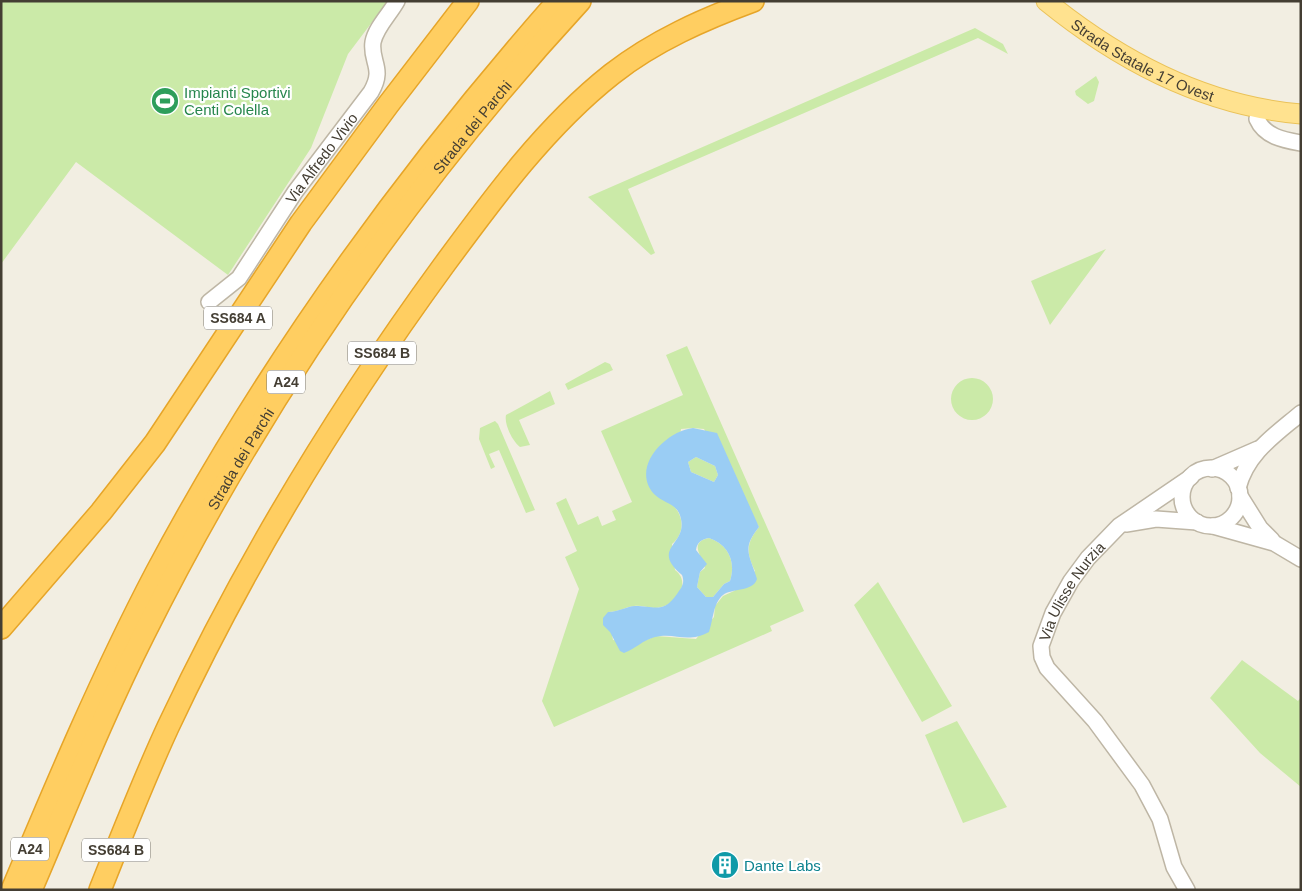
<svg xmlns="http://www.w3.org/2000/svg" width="1302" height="891" viewBox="0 0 1302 891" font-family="Arial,sans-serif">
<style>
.green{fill:#cbeaa8;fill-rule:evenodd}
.water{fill:#9acdf4;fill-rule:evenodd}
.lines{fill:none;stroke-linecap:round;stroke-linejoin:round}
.minor-casing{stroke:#beb6a5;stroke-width:18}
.major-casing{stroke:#eac259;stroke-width:21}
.highway-casing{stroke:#e6a529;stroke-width:24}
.minor{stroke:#fff;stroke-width:15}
.major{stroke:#ffe28f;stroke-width:19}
.highway{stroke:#ffce61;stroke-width:21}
.labels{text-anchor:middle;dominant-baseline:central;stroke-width:4.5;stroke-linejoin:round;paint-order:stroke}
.shield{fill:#fff;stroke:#7c7870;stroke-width:1}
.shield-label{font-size:14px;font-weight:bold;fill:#443e33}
.street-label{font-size:15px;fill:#443e33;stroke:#fff}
.leisure-label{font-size:15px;fill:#27864d;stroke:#fff;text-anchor:start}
.culture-label{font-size:15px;fill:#0d838f;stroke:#fff;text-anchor:start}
</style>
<rect width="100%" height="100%" fill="#f2eee2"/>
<path class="green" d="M1,1h387l-40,53 -37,94 -83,127 -152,-113 -75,102z
M975,28l28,16 5,10 -30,-16 -350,151 27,64 -4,2 -63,-58z
M1096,76l3,6 -5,19 -6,3 -12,-9 -1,-4z
M1106,249l-56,76 -19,-44z
M687,346l117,265 -34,15 2,5 -218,96 -12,-26 37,-112 -14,-32 12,-6 -21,-48 10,-5 12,27 20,-9 4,10 14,-6 -4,-9 20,-9 -31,-71 82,-36 -17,-40zM693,428l11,1 55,98c-13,16 -13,26 -4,44l-21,20 -11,5 -8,10 -1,11 -18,22 -40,-3 -17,7 -26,-3 -5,-28c10,0 18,-5 26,-6 10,-1 18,4 27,1 17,-4 30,-25 14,-37l-3,-26c14,-11 12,-31 -2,-41l11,-74z
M605,362l5,2 3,6 -45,20 -3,-6z
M951 399a21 21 0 1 1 42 0a21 21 0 1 1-42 0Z
M550,391l5,13 -36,16 11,25 -10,2c-8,-6 -16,-23 -14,-32z
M495,421l3,3 37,86 -9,3 -27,-63 -10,4 6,13 -4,2 -12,-30 1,-11z
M696,457l19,9 3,9 -4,7 -23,-10 -3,-10z
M709,538c20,7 27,24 21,43l-6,3 -11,13h-7l-9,-10 3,-15 5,-4c-4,-13 -16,-26 4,-30z
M878,582l74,124 -30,16 -68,-117z
M1242,660l56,41 3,-4v90l-41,-34 -50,-55z
M957,721l50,86 -44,16 -38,-88z"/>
<path class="water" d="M693,428l24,5 42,94c-18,22 -9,28 -2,52 -4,13 -25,9 -34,16 -10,8 -10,26 -14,37 -23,12 -33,0 -54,5 -12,3 -20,12 -31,16l-4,-2 -10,-19 -7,-7v-7l5,-6c11,0 19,-6 27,-6 20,0 28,8 42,-12 5,-7 8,-11 5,-19 -32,-27 5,-30 -1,-56 -3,-16 -17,-15 -27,-25 -24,-27 12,-63 39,-66zM696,457l19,9 3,9 -4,7 -23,-10 -3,-10zM709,538c20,7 27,24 21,43l-6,3 -11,13h-7l-9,-10 3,-15 7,-8 -11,-14c1,-8 6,-11 13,-12z"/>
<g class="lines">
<defs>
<g id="minor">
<path d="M1259,109l-2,10c8,18 27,21 44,24"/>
<path id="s1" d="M209,302l30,-24 56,-86 76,-100c14,-24 -1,-30 2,-50 3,-15 17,-28 24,-41"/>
<circle cx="1211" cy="497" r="29"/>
<path d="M1212,469l46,-20"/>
<path d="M1238,488c9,-35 37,-53 63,-75"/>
<path d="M1240,496l20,32 12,12"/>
<path d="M1126,524l30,-5 41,3"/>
<path d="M1213,526l61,17 27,16"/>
<path id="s2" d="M1187,890l-13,-23 -14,-48 -18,-34 -47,-64 -48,-53 -5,-11 -1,-11 12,-33 18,-32 17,-23 31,-32 72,-49"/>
</g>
<g id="major">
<path id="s3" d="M1046,1c74,60 159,105 255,113"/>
</g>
<g id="highway">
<path d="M1,628l100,-116 54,-69 146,-220 87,-118 80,-104"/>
<path d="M12,890c45,-107 90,-214 144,-317 110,-207 247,-396 402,-572"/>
<path id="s4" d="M31,890c37,-86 71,-173 113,-256 115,-230 262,-444 436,-633"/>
<path d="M100,890c22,-55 43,-109 68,-163 76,-162 170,-317 276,-462 50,-68 102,-139 168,-191 42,-33 92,-55 141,-73"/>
</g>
</defs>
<use href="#minor" class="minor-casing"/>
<use href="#major" class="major-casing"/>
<use href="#highway" class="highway-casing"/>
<use href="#minor" class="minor"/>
<use href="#major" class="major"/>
<use href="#highway" class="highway"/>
</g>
<defs>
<symbol id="stadium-disc" viewBox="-11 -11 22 22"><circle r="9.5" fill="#2e9e5b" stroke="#fff"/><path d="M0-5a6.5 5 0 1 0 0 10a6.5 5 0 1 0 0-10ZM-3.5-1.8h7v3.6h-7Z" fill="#fff"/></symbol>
<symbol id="building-disc" viewBox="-11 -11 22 22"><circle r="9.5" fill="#0f9aa8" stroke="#fff"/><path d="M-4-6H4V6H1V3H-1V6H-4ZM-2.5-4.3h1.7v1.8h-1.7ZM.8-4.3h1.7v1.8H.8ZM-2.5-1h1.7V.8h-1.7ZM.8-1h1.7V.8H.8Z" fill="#fff"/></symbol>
</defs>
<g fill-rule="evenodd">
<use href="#stadium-disc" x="149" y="85" width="32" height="32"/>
<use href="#building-disc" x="709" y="849" width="32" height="32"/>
</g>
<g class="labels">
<g class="shield">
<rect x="204" y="306.5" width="68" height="23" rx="4"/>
<rect x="348" y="341.5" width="68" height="23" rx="4"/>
<rect x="267" y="370.5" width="38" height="23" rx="4"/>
<rect x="11" y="837.5" width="38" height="23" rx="4"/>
<rect x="82" y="838.5" width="68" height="23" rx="4"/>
</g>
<g class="shield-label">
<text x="238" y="318">SS684 A</text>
<text x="382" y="353">SS684 B</text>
<text x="286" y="382">A24</text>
<text x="30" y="849">A24</text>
<text x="116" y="850">SS684 B</text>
</g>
<g class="street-label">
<text stroke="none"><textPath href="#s3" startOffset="114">Strada Statale 17 Ovest</textPath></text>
<text stroke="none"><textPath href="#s4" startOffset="885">Strada dei Parchi</textPath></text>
<text stroke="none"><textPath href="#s1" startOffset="184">Via Alfredo Vivio</textPath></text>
<text stroke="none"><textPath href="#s4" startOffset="480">Strada dei Parchi</textPath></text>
<text stroke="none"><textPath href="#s2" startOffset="352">Via Ulisse Nurzia</textPath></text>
</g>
<g class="leisure-label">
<text x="184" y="92">Impianti Sportivi<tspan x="184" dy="17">Centi Colella</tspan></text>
</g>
<g class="culture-label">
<text x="744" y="865">Dante Labs</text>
</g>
</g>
<rect width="1302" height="891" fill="none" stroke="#443e33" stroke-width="5"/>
</svg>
